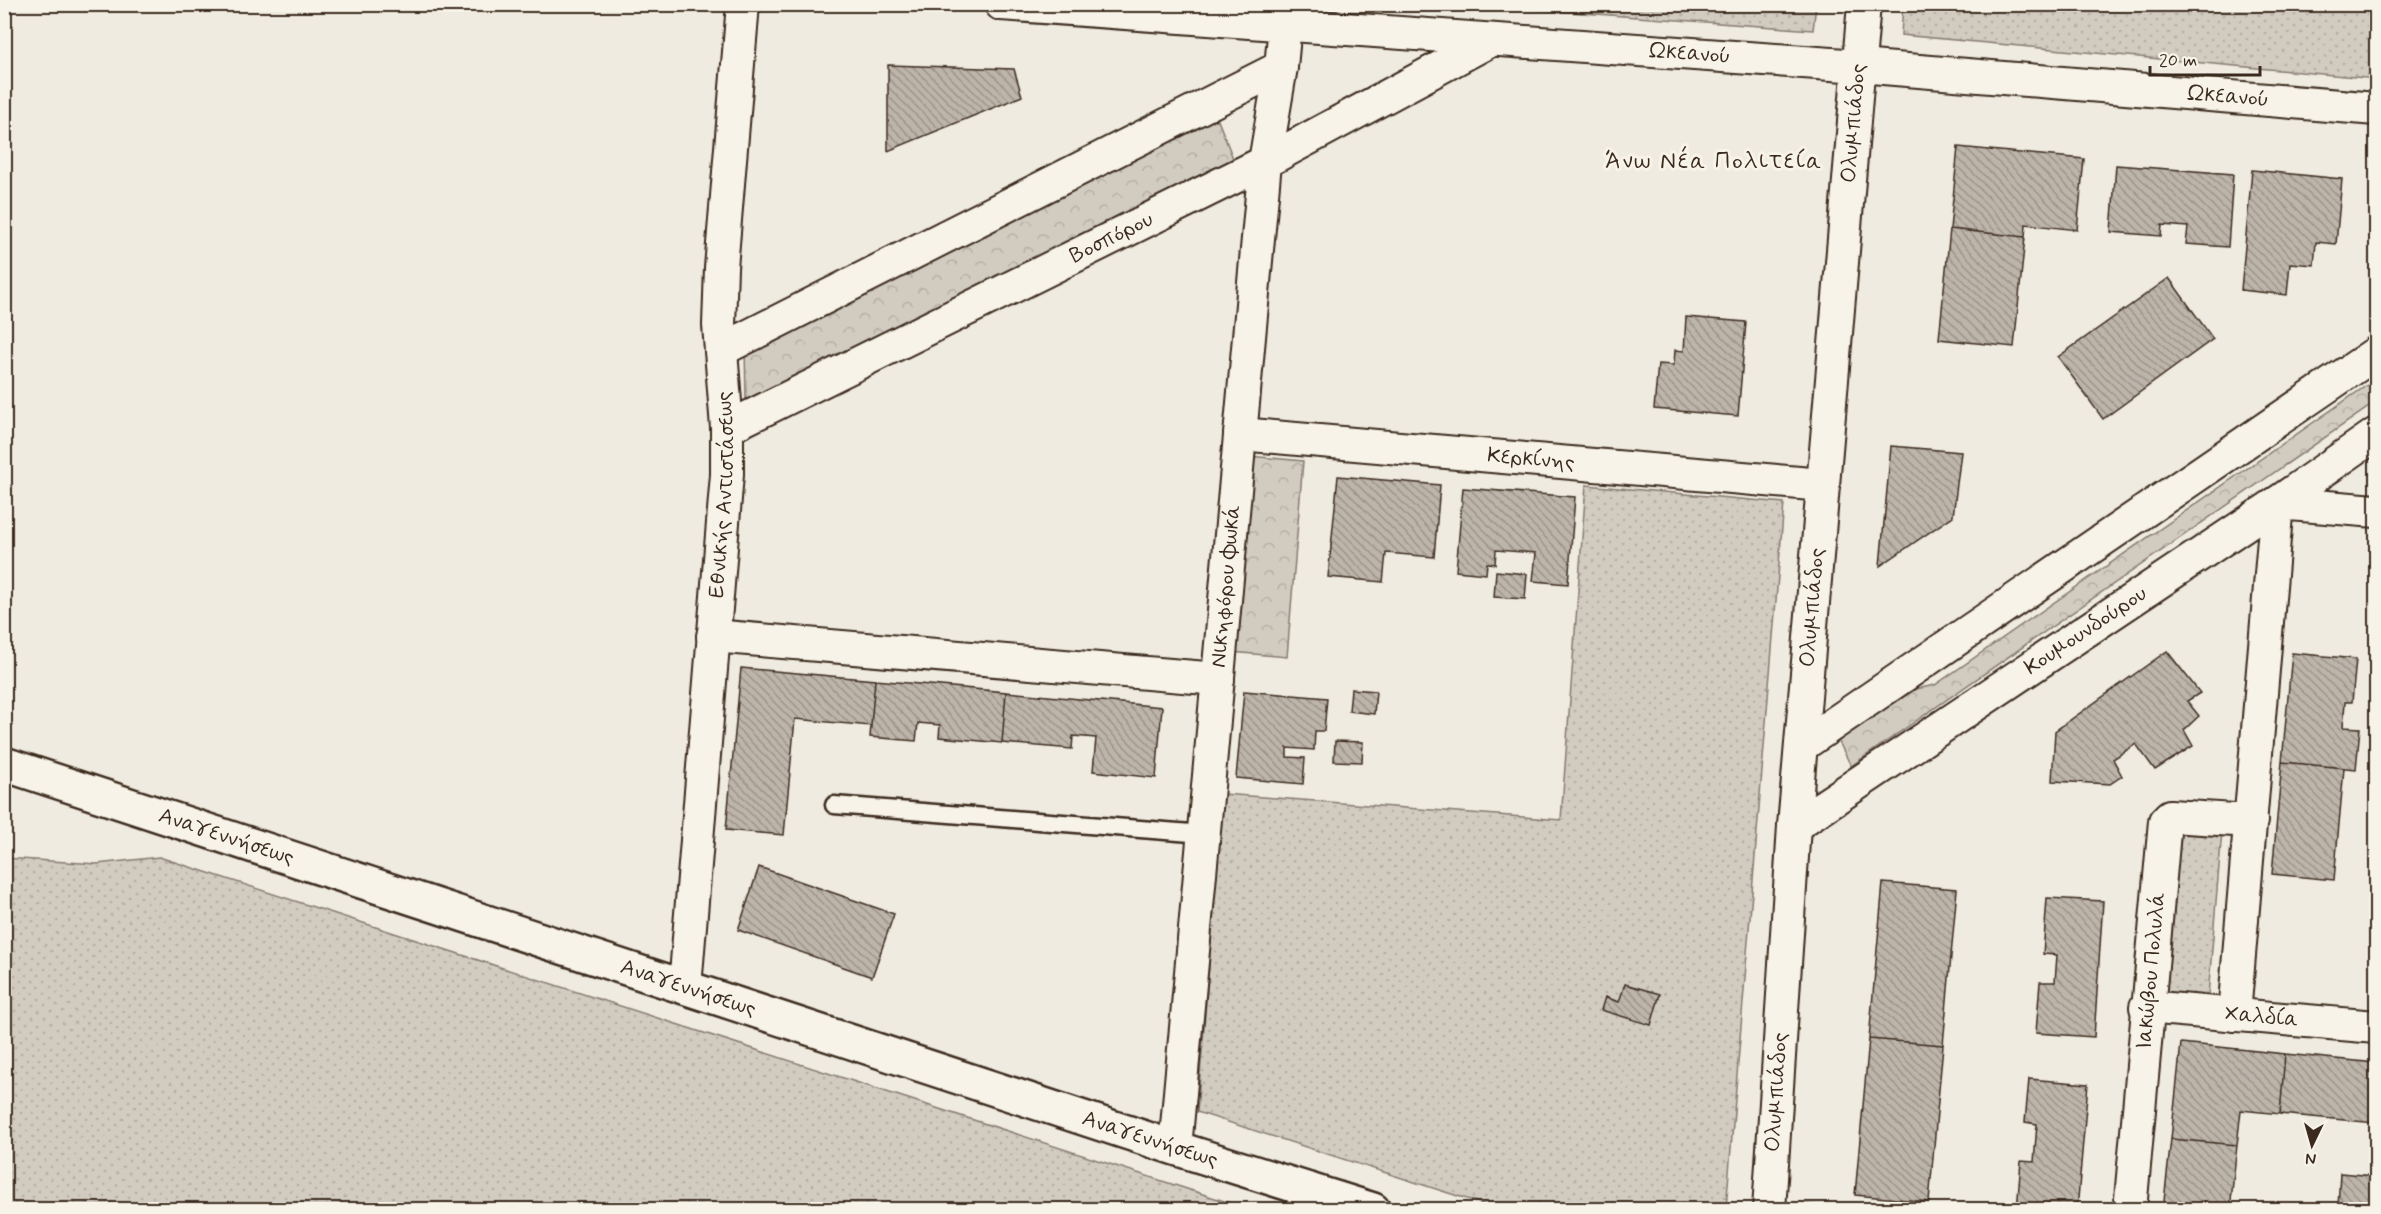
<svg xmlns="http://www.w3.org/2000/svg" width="2381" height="1214" viewBox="0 0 2381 1214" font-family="Mynerve,sans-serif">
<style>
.grass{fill:url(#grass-dots);stroke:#867a6f;stroke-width:1.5}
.park{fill:url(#park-crowns);stroke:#867a6f;stroke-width:1.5}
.building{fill:url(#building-back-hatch);stroke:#3b2a1e;stroke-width:1.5}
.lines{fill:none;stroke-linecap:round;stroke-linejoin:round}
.lane-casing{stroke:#3b2a1e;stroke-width:21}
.street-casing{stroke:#3b2a1e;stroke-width:36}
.secondary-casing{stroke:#3b2a1e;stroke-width:38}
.lane{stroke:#f7f3e8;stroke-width:16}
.street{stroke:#f7f3e8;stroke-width:32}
.secondary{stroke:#f7f3e8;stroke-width:33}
.labels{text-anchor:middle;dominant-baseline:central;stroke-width:6;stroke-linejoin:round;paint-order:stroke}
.street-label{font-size:22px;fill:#3b2a1e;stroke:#f7f3e8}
.neighbourhood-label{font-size:24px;letter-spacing:1.5px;fill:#3b2a1e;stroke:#f7f3e8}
</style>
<defs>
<pattern id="grass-dots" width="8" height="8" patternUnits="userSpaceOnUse" patternTransform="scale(1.5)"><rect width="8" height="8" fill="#d1cbc0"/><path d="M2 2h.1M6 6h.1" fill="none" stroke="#b4aea5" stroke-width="1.8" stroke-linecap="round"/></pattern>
<pattern id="park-crowns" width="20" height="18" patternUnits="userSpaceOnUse" patternTransform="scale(1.5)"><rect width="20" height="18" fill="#d1cbc0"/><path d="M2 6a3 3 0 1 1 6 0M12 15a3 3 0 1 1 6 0" fill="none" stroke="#b4aea5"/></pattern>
<pattern id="building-back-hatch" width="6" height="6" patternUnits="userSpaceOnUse" patternTransform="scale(1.5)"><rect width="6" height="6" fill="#bdb5aa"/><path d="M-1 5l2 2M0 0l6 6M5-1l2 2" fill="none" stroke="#9b938a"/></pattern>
</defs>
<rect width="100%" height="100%" fill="#efebe0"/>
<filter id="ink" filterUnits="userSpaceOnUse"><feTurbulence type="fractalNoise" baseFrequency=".0167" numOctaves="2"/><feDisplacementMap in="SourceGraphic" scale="12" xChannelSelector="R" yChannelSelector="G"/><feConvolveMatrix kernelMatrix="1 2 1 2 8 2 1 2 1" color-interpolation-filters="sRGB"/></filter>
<g filter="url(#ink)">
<path class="grass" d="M1471,5h345l-3,25z
M1903,5h473v74l-475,-44z
M1586,485l198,18 -58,706h-228l-301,-97 26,-318 338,26z
M2178,828l44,3 -14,165 -45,-4z
M159,857l1090,352h-1244v-351l92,6z
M1802,1204l73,5h-73z"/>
<path class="park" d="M1216,115l18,46 -488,242 -1,-58z
M2376,379v23l-525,364 -14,-28 79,-49 19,-4z
M1248,456l55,5 -16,196 -56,-5z"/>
<path class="building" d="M888,65l126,4 8,27 -134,55z
M1958,147l126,12 -7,71 -51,-6 -1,13 -75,-8z
M2116,165l117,9 -5,73 -42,-3 2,-17 -26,-2 -1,11 -50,-4z
M2252,170l90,9 -6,65 -20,-2 -2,23 -24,-2 -3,32 -46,-5z
M1950,229l75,8 -11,110 -75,-8z
M2169,278l44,61 -110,80 -45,-62z
M1686,317l60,5 -8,94 -84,-7 4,-45 16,1 1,-15 9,1z
M1891,446l70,6 -8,64 -73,50z
M1338,476l102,9 -6,72 -48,-4 -3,29 -55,-5z
M1463,488l112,9 -7,87 -35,-3 3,-28 -40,-3 -1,14 -8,-1 -1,11 -30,-3z
M1496,571l31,3 -2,25 -31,-2z
M2167,651l33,42 -13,8 12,15 -15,14 9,16 -38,24 -19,-26 -23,15 9,17 -12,8 -58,-3 3,-50z
M2292,653l64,6 -4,43h-7l-2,25 17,1 -4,41 -74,-7z
M741,668l134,12 -4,46 -76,-7 -11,116 -58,-5z
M875,680l131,12 -4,51 -63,-6 1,-12 -22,-2 -2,18 -46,-4z
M1351,689l25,2 -2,23 -25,-3z
M1244,691l83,7 -3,33h-9l-1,19 -27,-2v9l18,1 -2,26 -67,-6z
M1006,692l156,15 -6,71 -63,-7 3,-33 -23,-2 -1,13 -70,-6z
M1335,741l28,1 -1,20 -28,-1z
M2282,762l62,6 -10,112 -62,-6z
M759,867l135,47 -22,63 -134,-47z
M1883,883l74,6 -14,156 -74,-6z
M2047,898l56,3 -9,136 -58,-4 4,-51h15l2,-27 -14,-1z
M1625,984l35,10 -9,31 -50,-15 4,-13 14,5z
M1869,1039l74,6 -14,157 -74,-7z
M2181,1043l104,11 -5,60 -39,-4 -4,35 -66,-6z
M2285,1054l91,9v60l-96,-9z
M2029,1079l59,5 -11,126h-60l4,-49 13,1 3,-38 -12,-2z
M2171,1139l66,6 -7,65h-67z
M2340,1173l35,3 -3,33 -34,-2z"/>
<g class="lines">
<defs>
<path id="lane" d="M834,805l370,29"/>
<g id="street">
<path id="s1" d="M1001,4l858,62 517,43"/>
<path d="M721,350l560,-283"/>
<path id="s2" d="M727,428l538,-266 226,-122"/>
<path id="s3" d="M1240,434l583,51"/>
<path d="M713,636l505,43"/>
<path d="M1801,746l575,-393"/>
<path id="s4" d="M1794,826l483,-323 99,-69"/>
<path id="s5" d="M685,987l42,-513v-46l-8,-103 2,-57 22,-264"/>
<path id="s6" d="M2146,1007l230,20"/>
<path d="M2234,1015l43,-512 99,8"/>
<path id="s7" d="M1175,1148l90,-986 16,-95 4,-42"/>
<path id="s8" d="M1769,1210l25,-384 70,-822"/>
<path id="s9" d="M2130,1210l35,-389 5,-5 81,5"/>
</g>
<g id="secondary">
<path id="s10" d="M4,764l1171,384 198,62"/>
</g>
</defs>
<use href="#lane" class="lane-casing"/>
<use href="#street" class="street-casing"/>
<use href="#secondary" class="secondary-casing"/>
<use href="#lane" class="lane"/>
<use href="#street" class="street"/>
<use href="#secondary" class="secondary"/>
</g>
</g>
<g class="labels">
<g class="street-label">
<text stroke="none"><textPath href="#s1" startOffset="690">Ωκεανού</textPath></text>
<text stroke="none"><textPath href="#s1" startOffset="1230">Ωκεανού</textPath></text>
<text stroke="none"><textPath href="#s8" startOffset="1090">Ολυμπιάδος</textPath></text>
<text stroke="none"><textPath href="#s2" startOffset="429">Βοσπόρου</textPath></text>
<text stroke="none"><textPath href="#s3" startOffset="292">Κερκίνης</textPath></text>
<text stroke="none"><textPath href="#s5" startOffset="494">Εθνικής Αντιστάσεως</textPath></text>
<text stroke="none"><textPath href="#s7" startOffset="564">Νικηφόρου Φωκά</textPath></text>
<text stroke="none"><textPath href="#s8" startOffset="604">Ολυμπιάδος</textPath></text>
<text stroke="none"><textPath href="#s4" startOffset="351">Κουμουνδούρου</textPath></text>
<text stroke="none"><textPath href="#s10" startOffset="234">Αναγεννήσεως</textPath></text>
<text stroke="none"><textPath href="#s9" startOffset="240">Ιακώβου Πολυλά</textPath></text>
<text stroke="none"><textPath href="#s10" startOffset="720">Αναγεννήσεως</textPath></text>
<text stroke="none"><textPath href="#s6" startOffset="116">Χαλδία</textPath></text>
<text stroke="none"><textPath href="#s8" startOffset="118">Ολυμπιάδος</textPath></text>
<text stroke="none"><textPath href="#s10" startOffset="1206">Αναγεννήσεως</textPath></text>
</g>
<g class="neighbourhood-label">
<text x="1714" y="161">Άνω Νέα Πολιτεία</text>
</g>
</g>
<rect width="2381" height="1214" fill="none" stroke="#f7f3e8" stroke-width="24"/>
<rect x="12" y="12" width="2357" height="1190" fill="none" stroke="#3b2a1e" stroke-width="2" filter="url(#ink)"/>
<g transform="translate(2312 1145) rotate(185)" stroke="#f7f3e8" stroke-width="4.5" paint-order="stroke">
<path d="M0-4.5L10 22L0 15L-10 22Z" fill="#3b2a1e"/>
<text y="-9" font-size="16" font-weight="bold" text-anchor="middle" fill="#3b2a1e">N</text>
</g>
<path d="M2150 66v9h110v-9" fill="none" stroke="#3b2a1e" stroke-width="3"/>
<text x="2159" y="66" font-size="18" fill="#3b2a1e" stroke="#f7f3e8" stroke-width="4.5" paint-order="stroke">20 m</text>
</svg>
